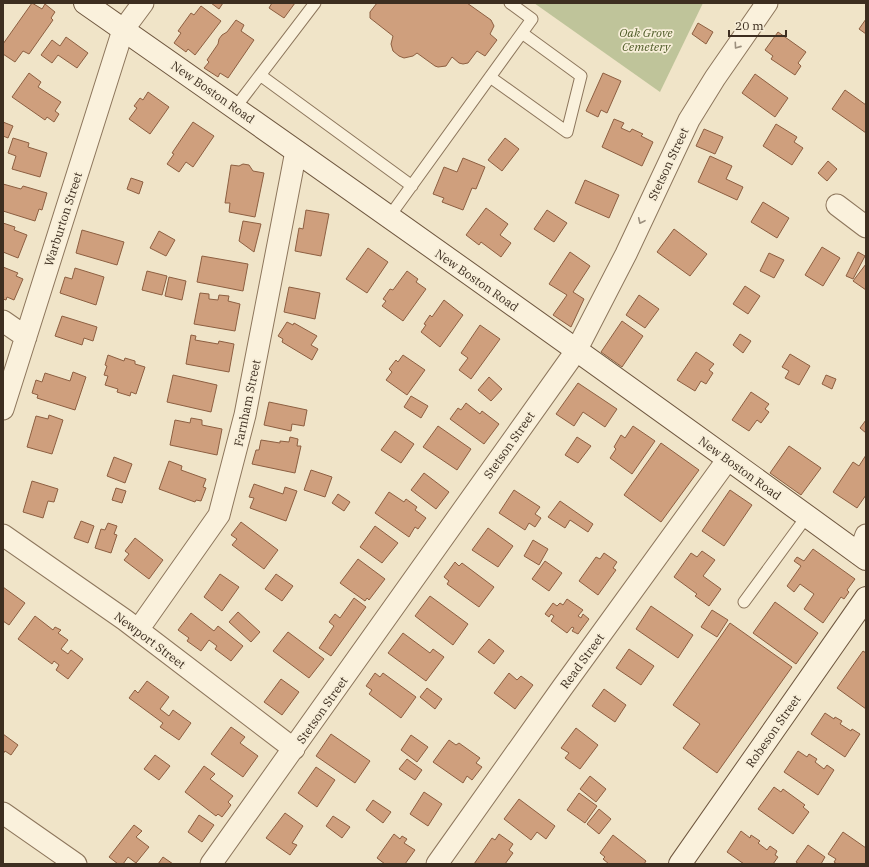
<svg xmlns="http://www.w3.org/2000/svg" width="869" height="867" viewBox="0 0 869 867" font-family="'IBM Plex Serif',serif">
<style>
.cemetery{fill:#bfc49a}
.building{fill:#cf9f7d;stroke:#8d5f41}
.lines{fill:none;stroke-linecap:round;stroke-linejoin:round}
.lane-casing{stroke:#8d765c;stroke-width:13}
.street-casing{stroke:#8d765c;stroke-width:23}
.secondary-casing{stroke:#6f573f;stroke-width:24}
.lane{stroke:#faf1dc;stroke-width:11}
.street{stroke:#faf1dc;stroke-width:21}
.secondary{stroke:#faf1dc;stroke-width:22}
.oneway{stroke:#9c907e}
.labels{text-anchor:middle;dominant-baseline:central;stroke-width:3.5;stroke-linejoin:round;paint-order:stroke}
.park-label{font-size:12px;font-style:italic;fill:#4d5a26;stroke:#f7eed8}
.street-label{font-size:12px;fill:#3d2e20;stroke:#f7eed8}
</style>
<rect width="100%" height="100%" fill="#f0e4c8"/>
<path class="cemetery" d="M534,3h169l-43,89z"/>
<path class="building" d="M32,3l10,6 3,-5 10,8 -4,6 2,2 -24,34 -6,-3 -8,11 -12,-8v-10z
M211,3h12l-4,6z
M272,3h23l-11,15 -15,-10z
M377,3h90l24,17 3,6 -4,8 7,6 -12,16 -8,-5 -9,12 -5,1 -4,-1 -7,-6 -6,9 -8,1 -3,-1 -18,-13 -4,3 -9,2 -5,-2 -6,-5 -2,-7 2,-8 -23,-18v-6z
M201,6l20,15 -26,34 -7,-6 -2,3 -12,-9 7,-10 -3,-2 13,-18 3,2z
M866,19v15l-7,-5z
M236,20l8,5 -3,6 13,9 -26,38 -8,-5 -2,4 -14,-9 5,-6 -2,-2 11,-16 1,-5 3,-4 5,-3z
M698,23l15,9 -7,12 -14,-10z
M778,32l28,20 -8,11 3,3 -6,9 -24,-16 2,-3 -8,-6z
M66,37l22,16 -11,15 -19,-13 -6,8 -11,-8 11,-15 8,6z
M29,73l12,9 -3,5 23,15 -6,9 4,3 -5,8 -7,-5 -2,3 -33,-23z
M603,73l18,8 -14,32 -6,-3 -3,7 -12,-6z
M755,74l33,24 -13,19 -33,-24z
M845,90l21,15v28l-34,-24z
M148,92l21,15 -19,27 -21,-15 8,-11 -3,-2 6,-8 3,2z
M614,119l10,4 -3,5 9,4 2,-3 11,5 -2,2 12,6 -11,24 -40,-19z
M3,122l10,4 -5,12 -5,-2z
M193,122l21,14 -21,31 -7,-5 -7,10 -12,-8 7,-10 -2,-1z
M776,124l21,13 -3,5 9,6 -11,17 -29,-19z
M704,129l19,8 -8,17 -19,-8z
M13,138l16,5 -1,4 19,6 -7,24 -28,-8 4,-13 -8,-3z
M505,138l14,11 -17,22 -14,-11z
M710,156l22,10 -6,13 17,8 -6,13 -39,-18z
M463,158l22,9 -9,22 -4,-1 -9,22 -21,-8 2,-4 -11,-4 11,-27 13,5z
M828,161l9,8 -10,12 -9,-8z
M243,164l6,1 4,6 11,2 -9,44 -26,-5 1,-9h-5l6,-38 8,1z
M131,178l12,4 -4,12 -12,-5z
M585,180l34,15 -10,23 -34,-15z
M3,184l18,5 2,-3 24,7 -5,17 -3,-1 -4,12 -32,-10z
M763,202l26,16 -12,20 -26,-16z
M486,208l22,16 -8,11 11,8 -10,14 -20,-15 -2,3 -13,-10z
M306,210l23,4 -8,42 -26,-5 4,-23 4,1z
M547,210l20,13 -13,19 -20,-13z
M243,221l18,3 -7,28 -15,-11z
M3,223l12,4 -1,3 13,5 -9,23 -15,-6z
M674,229l33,25 -17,22 -33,-24z
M82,230l42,12 -7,23 -41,-12z
M159,231l16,9 -9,16 -16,-8z
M822,247l18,11 -17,28 -18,-11z
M368,248l20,14 -21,31 -21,-14z
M570,252l20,14 -17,26 11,7 -13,28 -18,-12 14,-20 -18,-11z
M858,252l7,4 -12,23 -7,-3z
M769,253l15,7 -10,18 -14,-7z
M202,256l46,8 -5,27 -46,-9z
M866,264v26l-13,-9z
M3,267l15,6 -2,3 7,3 -9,21 -7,-3 -1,3 -3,-1z
M75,268l29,9 -8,28 -36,-12 5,-16 7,2z
M147,271l20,5 -5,19 -20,-5z
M407,271l11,8 -2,3 10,7 -23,32 -21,-15 4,-5 -3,-2 7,-10 3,1z
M169,277l17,4 -4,19 -17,-4z
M745,286l15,10 -12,18 -15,-10z
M289,287l31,6 -5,26 -31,-7z
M200,293l9,1v5l9,1 1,-5 10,1 -1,5 12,3 -5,27 -41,-7z
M639,295l20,14 -14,19 -19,-13z
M444,300l19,15 -23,32 -19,-15 5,-7 -2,-1 6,-9 2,2z
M62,316l35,11 -4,14 -9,-3 -2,7 -27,-9z
M622,321l21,15 -21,31 -21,-15z
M287,322l6,3 1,-2 23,13 -6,9 7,4 -6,11 -30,-18 1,-3 -5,-3z
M480,325l20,14 -29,40 -12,-9 9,-12 -7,-5z
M740,334l11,7 -8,12 -10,-8z
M191,335l5,1 -1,4 23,4 1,-3 15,3 -5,28 -43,-8z
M696,352l18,12 -5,6 4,3 -7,11 -5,-3 -6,10 -18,-11z
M790,354l20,12 -11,19 -14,-7 4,-7 -7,-4z
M108,355l16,6 1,-3 10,3v3l10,3 -9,27 -5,-2 -1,4 -13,-4 1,-3 -13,-4 3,-9 -4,-1 3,-9 -2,-1z
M403,355l22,15 -18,25 -21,-15 6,-8 -3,-3 7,-9 2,2z
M73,372l13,5 -11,33 -38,-12 1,-3 -6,-2 4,-13 6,2 3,-9 25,8z
M173,375l44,10 -6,27 -44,-10z
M826,375l10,4 -4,10 -10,-5z
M489,377l13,12 -11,12 -13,-11z
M578,383l39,26 -12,18 -22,-15 -9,14 -18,-12z
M751,392l18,12 -4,5 4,3 -8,11 -4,-3 -8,11 -17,-11z
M411,396l17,10 -7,12 -17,-11z
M269,402l38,8 -3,16 -12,-2 -1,7 -27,-6z
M466,403l14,11 2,-3 17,13 -15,20 -34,-25 8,-11 3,2z
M49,415l14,5 -11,34 -25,-7 9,-31 12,3z
M191,418l11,2v5l20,4 -5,26 -47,-10 5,-25 15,3z
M866,420v13l-6,-5z
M438,426l33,23 -14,21 -34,-23z
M633,426l22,15 -23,33 -22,-16 6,-9 -2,-2 7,-12 4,3z
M395,431l19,13 -13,19 -20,-13z
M290,437l8,2 -1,7h4l-6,27 -43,-9 4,-14h3l2,-10 19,3v-2l9,1z
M577,437l14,9 -13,17 -13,-8z
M661,443l38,27 -38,52 -37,-27z
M789,446l32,22 -20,27 -31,-22z
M866,455v40l-9,13 -24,-16 20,-30 6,4z
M114,457l18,7 -7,19 -18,-7z
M169,461l13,5 -1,4 25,9 -3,8 3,1 -5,13 -5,-1 -1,2 -36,-13z
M311,470l21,7 -7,20 -21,-7z
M424,473l25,19 -13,17 -25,-19z
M32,481l26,8 -4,13 -6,-1 -5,17 -20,-6z
M254,484l29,10 2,-7 12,4 -11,30 -36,-13 4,-10 -5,-1z
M116,488l10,3 -4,12 -10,-3z
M514,490l26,17 -5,7 6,4 -6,9 -6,-4 -4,7 -26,-17z
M730,490l22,15 -28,41 -22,-15z
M389,492l15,10 2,-3 11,8 -2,3 11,8 -8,11 -3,-2 -6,10 -34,-24z
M338,494l12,8 -6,9 -12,-8z
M560,501l33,23 -5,8 -18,-12 -5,8 -17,-11z
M81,521l13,5 -6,17 -14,-5z
M241,522l37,28 -14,19 -32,-24 5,-6 -6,-4z
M108,523l9,3 -3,8 3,1 -6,18 -16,-5 6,-19 4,1z
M375,526l23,17 -16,20 -22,-16z
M488,528l25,18 -15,21 -26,-17z
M135,538l28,22 -14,19 -25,-19 5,-6 -4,-3z
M533,540l15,9 -9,16 -15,-9z
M813,549l42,30 -8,11 2,2 -5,7 -3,-2 -18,26 -19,-14 10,-15 -14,-10 -6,8 -7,-6 14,-20 -7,-5 3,-4 7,4z
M702,551l13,9 -12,16 18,13 -12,17 -14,-10 2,-2 -23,-17 17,-24 6,4z
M604,553l13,9 -4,6 3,2 -18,25 -19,-14 17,-24 4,2z
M358,559l27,20 -16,21 -2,-2 -2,3 -25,-18z
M545,561l17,12 -13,18 -17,-12z
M455,562l4,4 3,-3 32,24 -15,20 -32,-23 2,-3 -5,-4z
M220,574l19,13 -17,24 -18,-14z
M276,574l17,12 -11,15 -17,-12z
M3,587l22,16 -16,22 -6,-4z
M430,596l38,28 -15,21 -38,-29z
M354,598l12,9 -35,49 -12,-8 15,-22 -5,-4 6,-8 5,4z
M567,599l16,11 -5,6 3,2 2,-4 6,5 -11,15 -6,-3 2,-3 -2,-1 -5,6 -16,-12 3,-5 -3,-2 -2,3 -4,-3 8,-11 4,3 3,-3 3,2z
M775,602l43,31 -22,31 -43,-31z
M651,606l42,29 -15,23 -42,-29z
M712,610l16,10 -11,17 -16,-10z
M238,612l22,20 -9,10 -22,-20z
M191,613l23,18 4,-5 25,20 -12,15 -16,-12 2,-3 -8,-6 -8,11 -14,-10 2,-3 -11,-8z
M35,616l18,14 2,-3 6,3 -3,3 10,7 -7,9 7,5 3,-4 12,9 -15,20 -12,-9 3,-5 -5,-4 -2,3 -34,-25z
M730,623l62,44 -75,106 -34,-25 17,-24 -27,-19z
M288,632l36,27 -15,19 -36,-27z
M403,633l27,20 3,-4 11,8 -18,24 -38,-28z
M489,639l15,12 -10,13 -16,-12z
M629,649l25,17 -13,19 -25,-17z
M863,651l3,2v56l-29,-21z
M375,673l5,4 3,-4 33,24 -15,21 -32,-24 3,-4 -6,-4z
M509,673l8,7 4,-4 12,9 -18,24 -21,-16z
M281,679l18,13 -17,23 -18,-13z
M147,681l22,16 -9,12 9,7 4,-6 18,13 -12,17 -19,-13 3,-4 -34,-25 6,-8 3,3z
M427,688l15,11 -7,10 -15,-12z
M604,689l22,16 -11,17 -23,-16z
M825,713l9,6 1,-2 7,4 -2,3 11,7 1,-2 8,5 -15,23 -34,-23z
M231,727l14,10 -5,6 18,13 -15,21 -32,-23z
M576,728l22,17 -18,24 -15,-11 4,-5 -8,-5z
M3,734l15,11 -7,10 -6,-4 -2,3z
M331,734l39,27 -15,22 -39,-27z
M411,735l17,12 -11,15 -16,-12z
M449,740l7,5 3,-2 21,15 -4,5 6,4 -10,13 -5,-4 -4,7 -30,-21z
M798,751l9,6 2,-3 8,5 -2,3 9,7 3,-4 7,5 -16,25 -34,-23z
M155,755l15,11 -11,14 -15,-11z
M407,759l15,11 -7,10 -16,-11z
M204,766l11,8 -5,5 23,17 -5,6 3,3 -9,12 -4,-3 -2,2 -31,-24z
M316,767l19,13 -18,27 -19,-14z
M590,776l16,13 -10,13 -16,-13z
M774,787l7,5 2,-3 22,16 -2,2 6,5 -16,22 -35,-25z
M424,792l18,12 -14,22 -18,-12z
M579,793l18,13 -12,17 -18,-13z
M519,799l36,27 -9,13 -9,-7 -6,8 -27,-21z
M373,800l18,12 -8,11 -17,-13z
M599,809l12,10 -12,15 -12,-10z
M285,813l18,13 -11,17 5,2 -7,10 -24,-17z
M199,815l15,10 -12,17 -14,-10z
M333,816l17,11 -8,11 -16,-12z
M134,825l8,6 -6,6 13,10 -13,16 -8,-6 -5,7h-5l-9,-7z
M741,831l9,7 1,-3 9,6 -2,2 9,7 3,-4 7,5 -2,4 3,2 -5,7h-29l-17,-12z
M843,832l23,16v16h-29l-3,-2 2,-3 -8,-5z
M394,834l6,5 2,-3 5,3 -3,4 11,7 -10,14h-20l-8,-6z
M499,834l14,10 -4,6 4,3 -8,11h-31l18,-26 3,2z
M613,835l33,26 -2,3h-35l-6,-5 2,-2 -5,-4z
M808,845l17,12 -4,7h-22l-3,-2z
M163,857l10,7h-15z"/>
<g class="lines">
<defs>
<path id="lane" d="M260,75l152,111
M490,77l77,55 14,-56 -59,-43
M235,108l80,-105
M389,217l143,-198 -22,-16
M744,602l63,-86"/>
<path id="street" d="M837,205l29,22
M3,321l23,16
M3,409l120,-379 20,-27
M3,535l122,85 169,129
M859,554l7,-19
M138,630l81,-115 26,-100 51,-264
M3,813l73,51
M211,864l365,-513 50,-97 63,-134 26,-42 52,-75
M437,864l125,-176 166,-229"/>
<path id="secondary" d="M85,3c262,183 523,368 781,556
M680,864l186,-266"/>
</defs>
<use href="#lane" class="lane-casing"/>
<use href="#street" class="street-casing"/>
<use href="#secondary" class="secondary-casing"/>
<use href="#lane" class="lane"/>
<use href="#street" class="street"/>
<use href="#secondary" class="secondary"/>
</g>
<defs><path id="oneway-chevron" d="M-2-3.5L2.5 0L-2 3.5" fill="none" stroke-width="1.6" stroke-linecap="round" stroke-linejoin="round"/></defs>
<g class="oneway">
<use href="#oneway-chevron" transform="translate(737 46) rotate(125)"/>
<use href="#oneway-chevron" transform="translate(641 221) rotate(115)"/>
</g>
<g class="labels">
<g class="park-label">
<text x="646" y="32">Oak Grove<tspan x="646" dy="14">Cemetery</tspan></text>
</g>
<g class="street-label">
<text transform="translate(213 92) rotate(35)">New Boston Road</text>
<text transform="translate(668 164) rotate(-65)">Stetson Street</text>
<text transform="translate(63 219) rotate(-72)">Warburton Street</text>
<text transform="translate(477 280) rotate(35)">New Boston Road</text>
<text transform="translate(247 403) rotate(-78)">Farnham Street</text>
<text transform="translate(509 445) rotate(-55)">Stetson Street</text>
<text transform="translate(740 468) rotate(36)">New Boston Road</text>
<text transform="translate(150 640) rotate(37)">Newport Street</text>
<text transform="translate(582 661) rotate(-54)">Read Street</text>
<text transform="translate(322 710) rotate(-55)">Stetson Street</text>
<text transform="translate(773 731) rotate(-55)">Robeson Street</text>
</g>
</g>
<rect width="869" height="867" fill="none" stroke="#3d2e20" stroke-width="8"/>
<path d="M729 30v6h57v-6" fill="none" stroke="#3d2e20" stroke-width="2"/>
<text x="735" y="30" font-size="12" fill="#3d2e20" stroke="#f7eed8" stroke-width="3" paint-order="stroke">20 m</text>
</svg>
